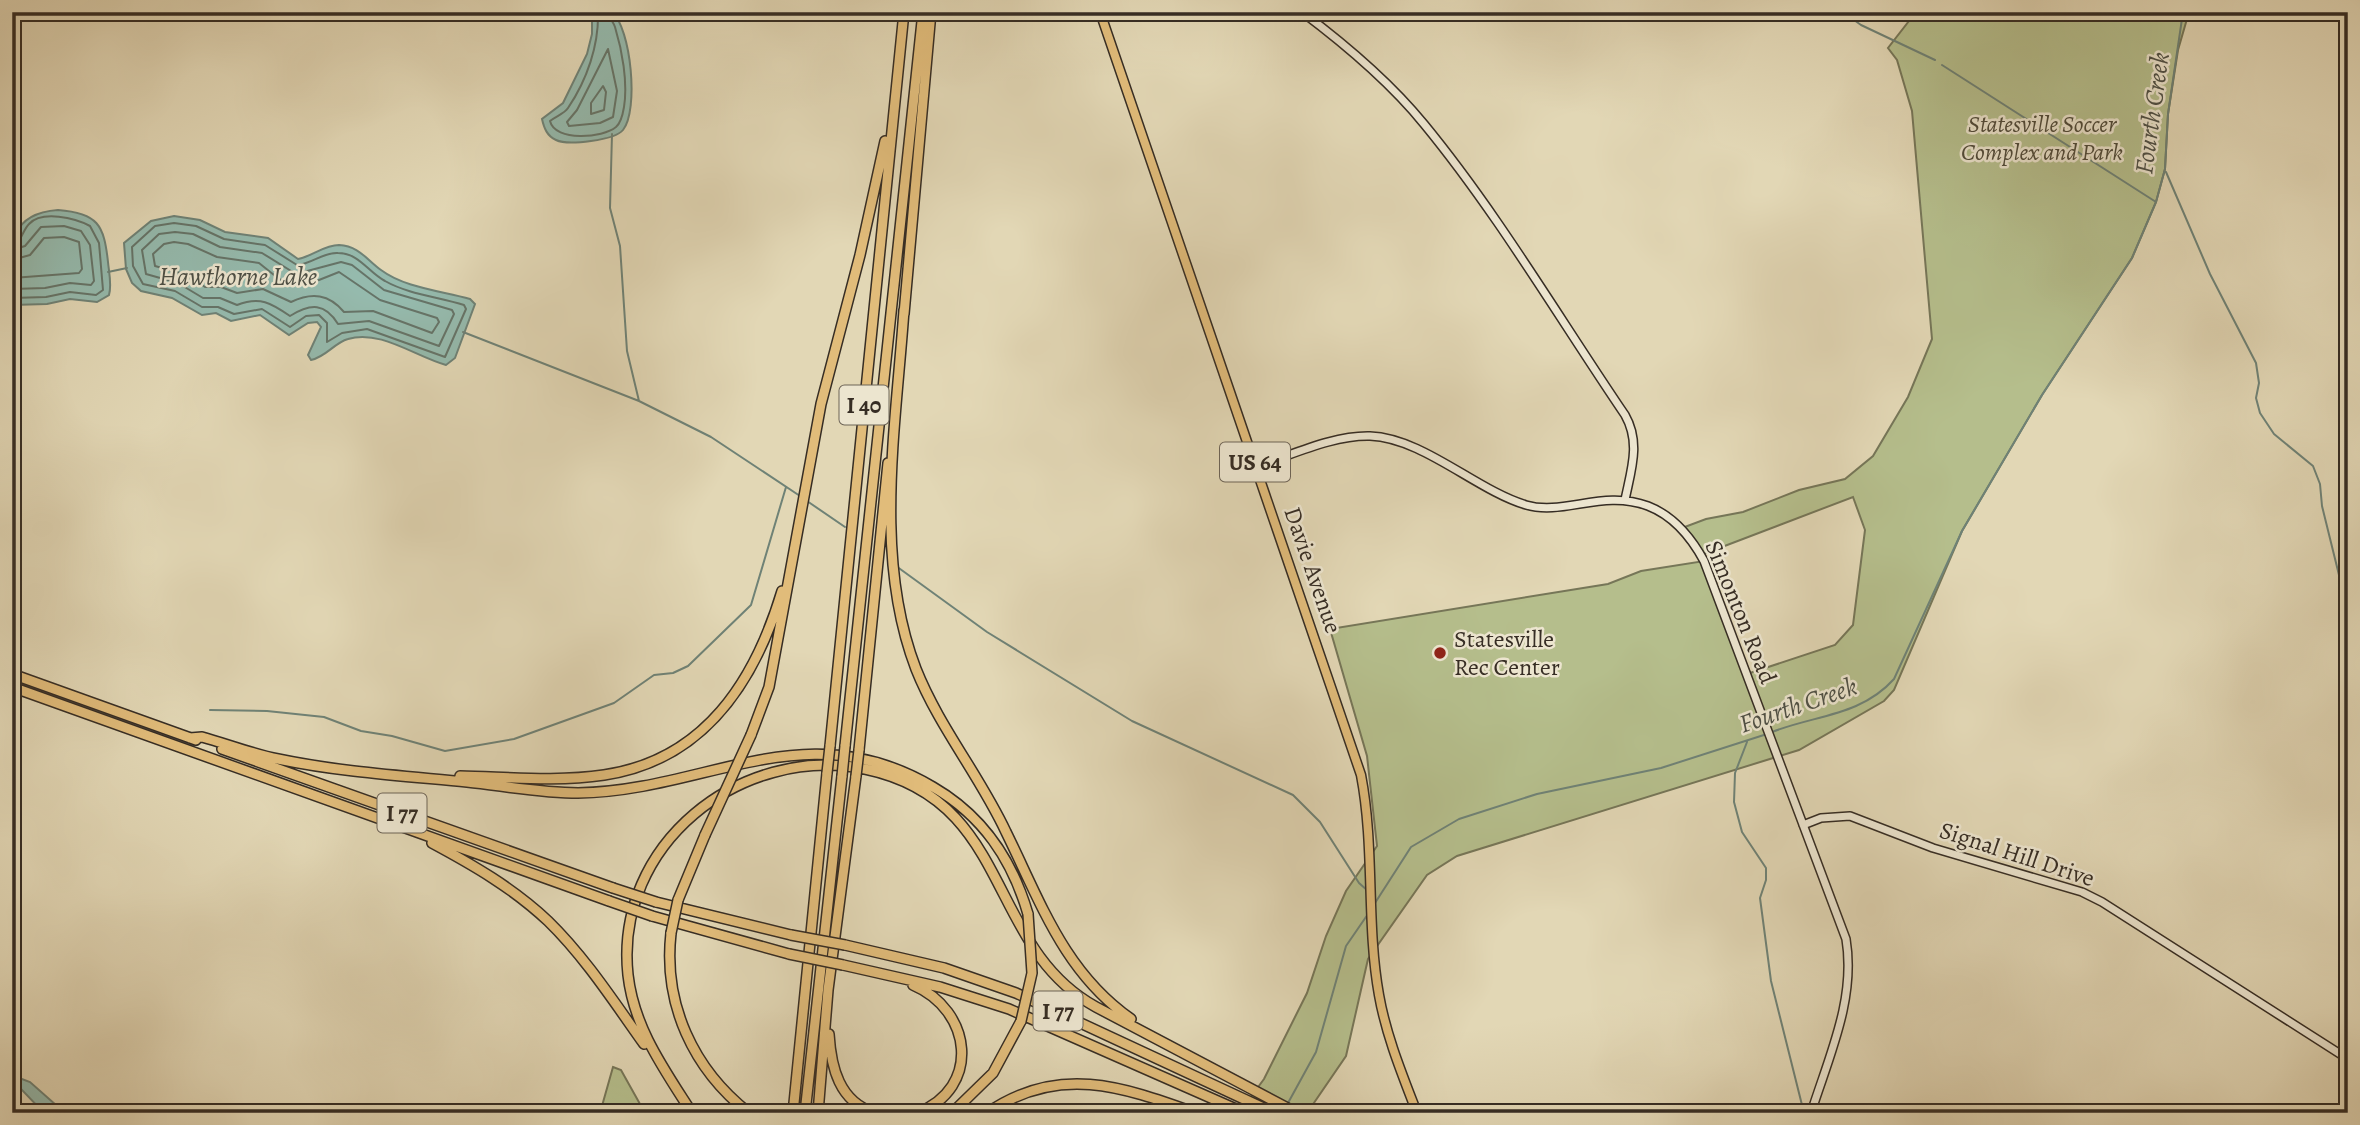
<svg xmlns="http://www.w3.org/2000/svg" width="2360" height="1125" viewBox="0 0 2360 1125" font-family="Alegreya,serif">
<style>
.green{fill:#b5be8c;stroke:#767658;stroke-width:2}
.water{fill:#95baad;stroke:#6f8276;stroke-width:2}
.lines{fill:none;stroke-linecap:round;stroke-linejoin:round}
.shore{stroke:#667468;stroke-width:2}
.stream{stroke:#6f8276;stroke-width:2}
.secondary-casing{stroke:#362d24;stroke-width:10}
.primary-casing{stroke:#362d24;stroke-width:11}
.highway-casing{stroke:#362d24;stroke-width:12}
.secondary{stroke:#ece5cf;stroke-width:7}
.primary{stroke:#e1bc7a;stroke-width:8}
.highway{stroke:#e1bc7a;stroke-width:9}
.highway-bridge-casing{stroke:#362d24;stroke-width:12;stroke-linecap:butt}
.highway-bridge{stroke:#e1bc7a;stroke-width:9}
.poi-dot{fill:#8f2418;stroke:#ece5cf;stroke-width:2.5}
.labels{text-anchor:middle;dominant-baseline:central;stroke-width:5;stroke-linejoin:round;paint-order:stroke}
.shield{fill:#ece5cf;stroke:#6d6457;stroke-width:2}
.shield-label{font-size:23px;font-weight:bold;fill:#362d24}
.park-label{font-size:24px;font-style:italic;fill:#4f4a39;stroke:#ece5cf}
.street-label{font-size:24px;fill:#362d24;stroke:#ece5cf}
.poi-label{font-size:24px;fill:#362d24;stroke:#ece5cf;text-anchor:start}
.water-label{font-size:26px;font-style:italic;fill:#4e5046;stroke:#ece5cf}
</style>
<rect width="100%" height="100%" fill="#e2d7b5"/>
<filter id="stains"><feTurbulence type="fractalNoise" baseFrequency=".00286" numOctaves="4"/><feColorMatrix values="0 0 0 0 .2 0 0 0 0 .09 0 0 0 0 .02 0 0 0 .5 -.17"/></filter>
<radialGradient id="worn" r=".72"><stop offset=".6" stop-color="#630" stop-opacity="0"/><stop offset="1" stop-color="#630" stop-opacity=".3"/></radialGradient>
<path class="green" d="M1916,12h273l-11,38 -10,64 -3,55 -9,33 -24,56 -90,137 -80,136 -68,159 -10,11 -85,49 -342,106 -30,19 -59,84 -22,97 -39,57h-68l25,-34 43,-86 19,-57 20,-45 31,-45 -10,-90 -37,-127 278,-45 33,-13 63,-10 46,112 85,-28 18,-20 12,-95 -12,-33 -152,58 -19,-27 24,-9 37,-7 56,-22 46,-11 28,-23 35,-59 24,-58 -20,-228 -15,-51 -9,-12z
M613,1067l8,3 24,43h-45z"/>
<path class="water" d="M592,12h20c19,16 27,98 11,118 -8,10 -55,16 -67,10 -9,-4 -12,-12 -14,-21l21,-16 24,-49 5,-20z
M58,210c40,3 46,15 50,52 1,11 4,23 1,33l-12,7 -27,-3 -23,5 -35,1c0,-46 -12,-91 46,-95z
M174,216l26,4 25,12 43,6 30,21c15,-3 26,-14 41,-14 20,1 28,15 42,25 24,18 61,21 89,29l5,5 -20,54 -9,7c-30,-8 -66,-36 -98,-26 -14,4 -22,18 -37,21l-3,-5 13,-28 -4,-5 -9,1 -19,12 -29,-20 -29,6 -15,-8 -14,2 -30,-17 -31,-7 -9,-8 -6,-14 -2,-26 27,-22z
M14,1076l16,6 35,31h-21l-23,-24z"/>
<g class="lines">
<path class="shore" d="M598,12c1,33 -11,68 -30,96 -4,6 -12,8 -18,13 5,21 53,17 66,6 5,-4 7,-14 8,-20 4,-25 -2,-57 -9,-80 -2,-6 -6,-8 -6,-15
M608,49l9,42 -4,26 -13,6 -31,3 -2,-4 10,-12z
M603,86l3,6 -2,18 -13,4v-11z
M174,223l22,3 28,13 41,6 32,20c15,-1 26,-13 41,-12 21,0 30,19 47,28 23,13 53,16 79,24l2,4 -21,48 -78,-28 -25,4 -15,9v-19l-8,-8 -13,1 -16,11 -28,-18 -28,5 -16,-7h-16l-27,-16 -32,-7 -10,-18 -1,-19 23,-21z
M175,232l18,2 27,13 42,6 34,21 45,-12 11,3 32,25 68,20 2,4 -15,32 -70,-25 -31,3c-13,-21 -27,-21 -48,-8 -19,-13 -30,-20 -53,-11l-17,-7h-17l-25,-15 -32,-9 -4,-24 17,-16z
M12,241l8,-2c3,-5 5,-11 9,-15 13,-14 46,-6 61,2l9,17 4,47 -7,5 -26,-3 -24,5 -34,1
M174,242l14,2 29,13 42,6 20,16 15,5 20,-2 25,-10 41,28 57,18 2,4 -7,11 -59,-22 -29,1c-15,-18 -32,-20 -53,-10l-28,-13 -26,4 -16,-6h-16l-21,-13 -29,-8 -2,-12 11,-10z
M12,250l13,-4 16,-19 23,-1 17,5 9,14 4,36 -3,4 -21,-2 -25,5 -33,1
M12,260l18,-5 14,-17 20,-1 15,5 3,27 -3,4 -67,5"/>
<path class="stream" d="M1843,12l18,13 74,35
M1942,65l214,137
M612,134l-2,74 10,38 7,105 12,50
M2166,172l44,102 46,89 3,20 -3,15 4,15 14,21 39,32 7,18 2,22 17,69 9,16
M108,272l19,-4
M463,332l176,69 72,36 89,59
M807,501l38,26
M896,566l91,66 145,89 161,74 27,27 39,61 9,8
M210,710l57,1 57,6 37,14 31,5 53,15 69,-12 100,-36 40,-28 19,-2 15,-7 63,-61 35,-118
M1772,732c43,-17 89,-16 122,-53l68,-148 80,-136 90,-137 24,-56 9,-33 3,-55 15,-102
M1747,742l-12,31 -1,29 8,30 24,36v12l-6,18 11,83 33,132
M1375,903l36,-56 48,-28 78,-25 124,-26 106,-34
M1288,1103l28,-51 30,-106 22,-32"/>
<defs>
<path id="secondary" d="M1302,12c44,33 87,69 122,112 74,90 135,194 201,291 16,28 6,55 0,85
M1257,466c35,-11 76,-31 113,-30 53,2 106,54 156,69 38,11 77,-16 122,1 26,10 43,31 56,55l142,378c10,60 -17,117 -35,174
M1803,825l18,-7 29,-2 83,32 149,44 20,10 246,157"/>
<path id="primary" d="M1100,12l261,763c14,73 5,148 18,220 7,40 23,79 38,118"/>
<path id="highway" d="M904,310c-8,116 -31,248 12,359 23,58 64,107 90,163 35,71 58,140 125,187
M904,314l27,-302
M12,674l184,66
M12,687l597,214
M751,735l18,-48 52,-283 39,-149 25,-114
M190,738l12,-1c25,7 51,17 76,22 62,13 127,17 189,23 37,4 75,11 111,11 130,-2 227,-82 355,-6 50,29 79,72 95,127
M830,746l74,-734
M845,746l78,-734
M222,749l391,139
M859,750l29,-287
M460,776c48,1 97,6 144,-1 101,-15 151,-94 178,-184
M432,843c41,22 81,45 116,78 37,36 66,81 96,123
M678,900l27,-65
M656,902l135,33
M652,916l137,38
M671,933c-8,71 22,136 78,180
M845,945l99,23 72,25 258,120
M843,965l97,22 69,22 236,104
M913,985c59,25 69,103 4,128
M829,1034c2,33 10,68 46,79
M692,1113c-28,-44 -58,-85 -64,-138 -14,-130 112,-231 237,-206 149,31 120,177 231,238l201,106
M793,1113l34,-340
M805,1113l37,-337
M818,1113l10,-123 28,-214
M952,1113l41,-40 28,-52
M987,1113c71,-49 134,-27 209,0"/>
</defs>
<use href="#secondary" class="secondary-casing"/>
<use href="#primary" class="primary-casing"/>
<use href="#highway" class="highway-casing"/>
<use href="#secondary" class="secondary"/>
<use href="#primary" class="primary"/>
<use href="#highway" class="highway"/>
<defs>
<path id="highway-bridge" d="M827,773l3,-27
M842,776l3,-30
M856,776l3,-26
M705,835l46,-100
M613,888l43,14
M609,901l43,15
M671,933l7,-33
M791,935l54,10
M789,954l54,11
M1021,1021l11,-48 -4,-59"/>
</defs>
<use href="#highway-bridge" class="highway-bridge-casing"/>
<use href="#highway-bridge" class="highway-bridge"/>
</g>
<circle class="poi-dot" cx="1440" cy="653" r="7"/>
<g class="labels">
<g class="shield">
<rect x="839.5" y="385.5" width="49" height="39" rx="5"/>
<rect x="1220" y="442.5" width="70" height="39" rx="5"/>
<rect x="377.5" y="793.5" width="49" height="39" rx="5"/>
<rect x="1033.5" y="991.5" width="49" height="39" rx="5"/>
</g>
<g class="shield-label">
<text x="864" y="405">I 40</text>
<text x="1255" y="462">US 64</text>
<text x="402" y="813">I 77</text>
<text x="1058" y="1011">I 77</text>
</g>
<g class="park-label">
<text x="2042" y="124">Statesville Soccer<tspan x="2042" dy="28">Complex and Park</tspan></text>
</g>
<g class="street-label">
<text transform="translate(1313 570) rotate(71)">Davie Avenue</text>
<text transform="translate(1741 612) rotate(68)">Simonton Road</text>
<text transform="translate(2017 854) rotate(18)">Signal Hill Drive</text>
</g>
<g class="poi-label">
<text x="1454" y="639">Statesville<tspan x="1454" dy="28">Rec Center</tspan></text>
</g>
<g class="water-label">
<text transform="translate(2152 113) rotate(-82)">Fourth Creek</text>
<text x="238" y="276">Hawthorne Lake</text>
<text transform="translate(1798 705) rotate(-19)">Fourth Creek</text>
</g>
</g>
<rect width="2360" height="1125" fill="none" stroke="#e2d7b5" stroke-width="42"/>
<rect x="14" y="14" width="2332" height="1097" fill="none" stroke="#362d24" stroke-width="3.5"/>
<rect x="21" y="21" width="2318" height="1083" fill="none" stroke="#362d24" stroke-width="2"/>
<rect width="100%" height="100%" filter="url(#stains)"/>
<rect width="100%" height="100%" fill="url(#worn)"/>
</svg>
